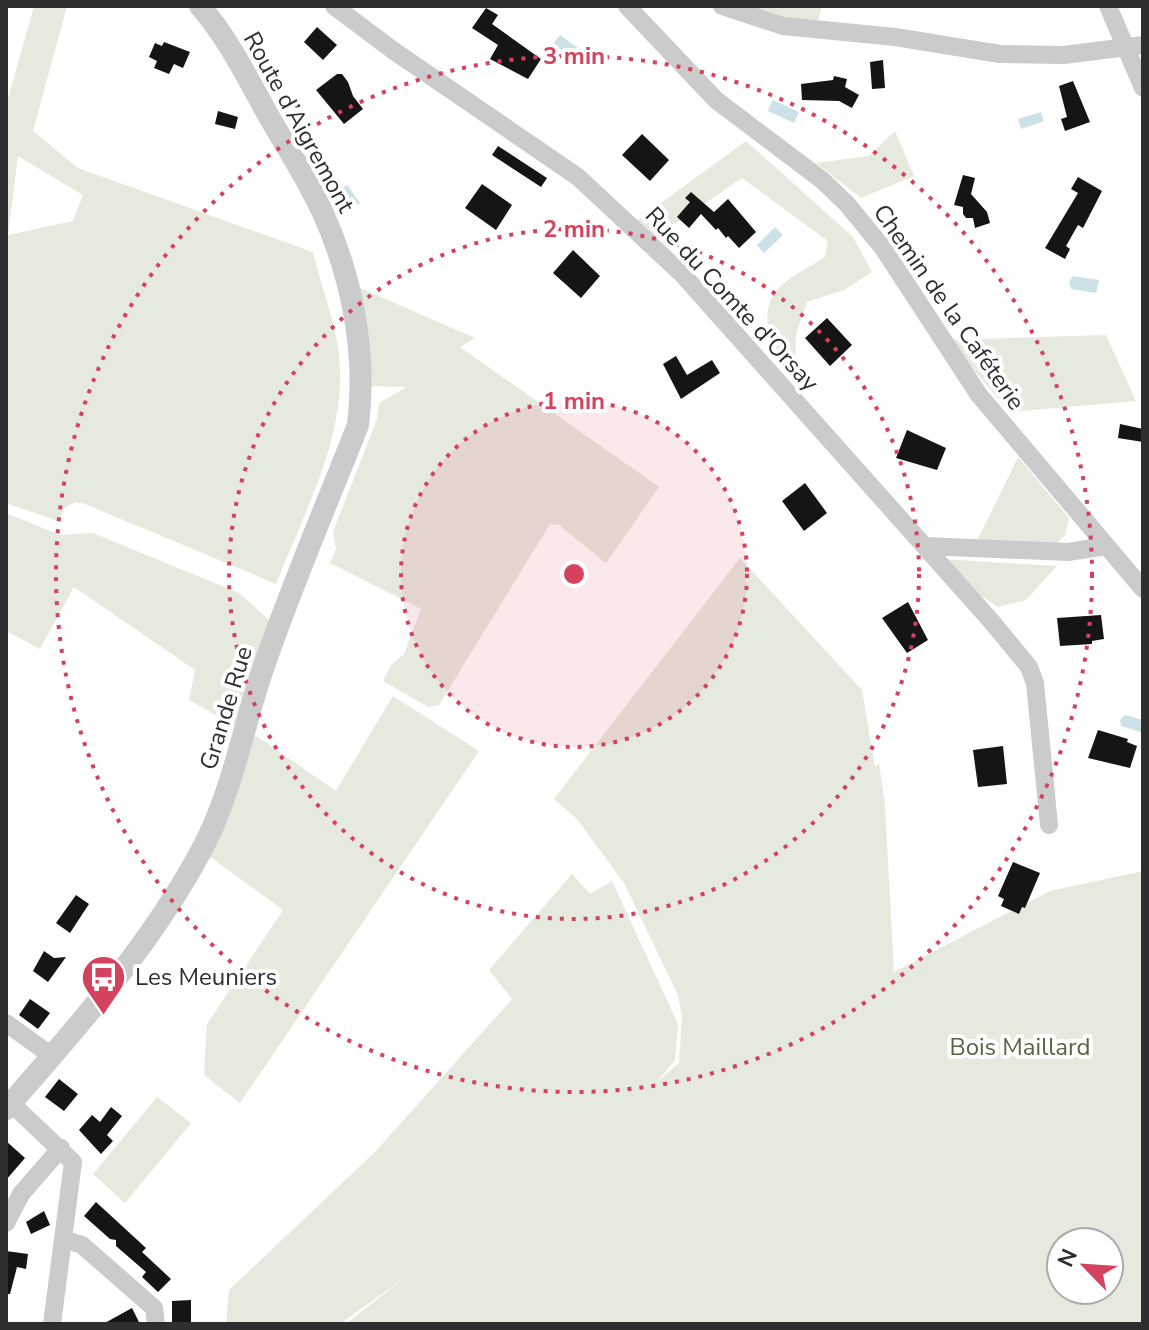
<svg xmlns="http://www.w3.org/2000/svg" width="1149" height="1330" viewBox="0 0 1149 1330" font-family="'Nunito Sans',sans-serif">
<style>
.green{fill:#e6eade;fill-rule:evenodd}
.water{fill:#cce1e8}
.building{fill:#151515}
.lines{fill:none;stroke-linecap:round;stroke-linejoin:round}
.minor{stroke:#cbcbcb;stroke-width:18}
.tertiary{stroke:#cbcbcb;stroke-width:22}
.ring{fill:none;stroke:#d4425e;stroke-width:4;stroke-dasharray:4 8}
.labels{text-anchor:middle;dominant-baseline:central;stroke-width:8;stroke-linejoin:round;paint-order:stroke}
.street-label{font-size:24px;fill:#2e2e2e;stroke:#fff}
.poi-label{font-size:24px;fill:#2e2e2e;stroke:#fff;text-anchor:start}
.park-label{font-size:24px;fill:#566640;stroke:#fff}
.centre{fill:#d4425e;stroke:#fff;stroke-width:4}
.ring-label{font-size:24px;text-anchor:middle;font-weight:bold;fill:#d4425e;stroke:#fff;stroke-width:8;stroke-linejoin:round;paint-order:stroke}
</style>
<rect width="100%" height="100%" fill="#fff"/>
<path class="green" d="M34,6h33l-34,125 45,37 235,84c9,40 27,79 27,120 2,74 -38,145 -64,212l-191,-80 -10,-2 -10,6 -7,13 -52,-18v-397zM18,156l65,39 -10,26 -65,14z
M736,6h86l-6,25z
M895,131l19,45 -53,22 -45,-35 53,-7z
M746,141l107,96 19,35 -28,18 -37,12 -11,32 -1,49c-17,-29 -45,-68 -13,-98 12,-11 29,-19 43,-28l3,-16 -86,-63 -92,63 -15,-19z
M351,284l124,54 -15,9 199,140 -53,76 -47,-38 -9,-1 -111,181 -11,2 -45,-26 8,-16 13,-11 17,-45 -91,-46 6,-14 -3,-17 44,-113 2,-16 28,-16 -43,-1z
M1106,335l30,66 -127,11 -60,-72z
M1018,457l51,61 -4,17 -11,11 -76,-7z
M6,513l54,22 33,-2 146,60 30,27 -32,107 -48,-27 6,-30 -121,-83 -34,62 -34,-18z
M740,558l122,132 13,77 4,-4 6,42 9,167 156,-81 93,-20v453h-797l58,-46 -64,46h-114l3,-34 146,-138 137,-153 -23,-29 83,-96 18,20 22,-13 66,143 -3,36 -19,23 23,-20 3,-46 -4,-22 -54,-112 -47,-64 -23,-20zM1061,1242h48v48h-48z
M941,559l116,7 -31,34 -28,7 -31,-20z
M393,696l86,55 -239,352 -36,-28 3,-51 76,-114 -74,-54 46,-121 81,56z
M157,1097l34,26 -66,80 -32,-29z"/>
<path class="water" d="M560,35l18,13 -6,9 -19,-13z
M773,100l26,12 -5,11 -26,-12z
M1041,112l3,9 -23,8 -3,-10z
M347,185l13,18 -10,6 -13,-17z
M775,227l8,8 -19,18 -7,-8z
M1073,276l26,4 -3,13 -25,-4 -2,-7z
M1125,715l18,5v13l-22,-7 -1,-6z"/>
<path class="building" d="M486,8l12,7 -6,9 49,35 -13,20 -38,-20 8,-14 -26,-17z
M317,27l20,18 -14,15 -19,-18z
M164,42l26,10 -7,16 -9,-4 -5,10 -15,-6 3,-7 -8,-4 6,-14 7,3z
M883,60l2,28 -13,1 -2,-27z
M337,74h5l6,8 5,14 10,13 -19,15 -28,-34z
M834,76l13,3 -2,8 14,8 -7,13 -13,-7 -37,-1 -1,-16 32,-4z
M1073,81l17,41 -25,9 -4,-12 6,-2 -8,-31z
M218,111l20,6 -3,12 -20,-5z
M642,134l27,26 -19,21 -28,-26z
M498,146l49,32 -6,9 -49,-32z
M963,175l12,3 -4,16 16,18 3,11 -15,5 -2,-10h-7l-3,-4v-7l-9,-2z
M1078,177l24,14 -19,37 -5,-3 -12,21 4,3 -5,10 -20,-11 33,-55 -7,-4z
M482,184l30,21 -16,25 -31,-22z
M691,192l23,20 14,-13 28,33 -17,16 -11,-12 -2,2 -8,-10 -2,2 -15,-16 -12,14 -12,-11 13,-15 -5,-4z
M573,250l27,26 -19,22 -28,-25z
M827,318l25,27 -22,21 -25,-28z
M676,356l11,19 25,-15 8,13 -39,26 -18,-35z
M1120,424l23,5v13l-25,-4z
M907,430l39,18 -9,22 -41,-12z
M805,483l22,30 -23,18 -22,-30z
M908,602l20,38 -21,13 -25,-35z
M1101,615l3,24 -12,2v3l-32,2 -3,-28z
M1098,730l30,9 -1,3 10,4 -7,22 -42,-10z
M1003,746l4,38 -29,3 -5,-37z
M1013,862l27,11 -15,35 -3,-1 -3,7 -18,-8 3,-7 -6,-3z
M76,895l13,9 -19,29 -14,-10z
M44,951l10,7 12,-1 -18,25 -15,-11z
M30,999l20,14 -12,16 -19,-14z
M59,1079l19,15 -14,17 -19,-14z
M111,1107l11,9 -15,19 6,6 -12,13 -22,-24 13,-15 8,7z
M6,1141l19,17 -19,22z
M96,1202l50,46 -4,4 29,27 -13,13 -16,-15 4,-5 -30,-26v-6l-6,-1 -26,-23z
M44,1211l6,14 -19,9 -5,-12z
M6,1251l22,3 -2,15 -9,-2 -7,27h-4z
M191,1300v24h-19v-23z
M132,1308l8,16h-37z"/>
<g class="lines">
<path class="minor" d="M334,6l60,45 184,126 105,98 309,347 37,45 6,16 14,142
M627,6l89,94 106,80 25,24 36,44 96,147 164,194
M722,6l61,20 112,11 105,17 64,1 79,-10
M1108,6l35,82
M926,546l142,6 38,-6
M6,1023l46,33
M11,1103l62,59 -21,162
M6,1223l15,-29 40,-46
M63,1239l19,6 72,63 2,16"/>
<path class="tertiary" d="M6,1109c71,-82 142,-160 194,-256 32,-58 42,-123 63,-184 28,-82 63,-163 95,-244 9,-71 -6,-149 -36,-214 -15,-33 -36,-65 -54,-96 -20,-36 -40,-77 -68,-109"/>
</g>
<circle cx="574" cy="574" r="173" fill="#d4425e" fill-opacity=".12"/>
<g class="ring">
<circle cx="574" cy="574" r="173"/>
<circle cx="574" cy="574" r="345"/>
<circle cx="574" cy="574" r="518"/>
</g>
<defs>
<symbol id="bus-pin" viewBox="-11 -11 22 30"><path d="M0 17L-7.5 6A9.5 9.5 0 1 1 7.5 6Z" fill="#d4425e" stroke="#fff"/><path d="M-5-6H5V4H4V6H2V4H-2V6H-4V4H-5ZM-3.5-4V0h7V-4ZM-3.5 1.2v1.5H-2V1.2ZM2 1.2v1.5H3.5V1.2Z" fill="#fff"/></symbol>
</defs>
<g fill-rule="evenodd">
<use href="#bus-pin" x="78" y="952" width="51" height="69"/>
</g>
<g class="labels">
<g class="street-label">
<text transform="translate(299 122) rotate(61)">Route d’Aigremont</text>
<text transform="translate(732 299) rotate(47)">Rue du Comte d'Orsay</text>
<text transform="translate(949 307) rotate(55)">Chemin de la Caféterie</text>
<text transform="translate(226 708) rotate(-73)">Grande Rue</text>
</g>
<g class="poi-label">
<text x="135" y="977">Les Meuniers</text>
</g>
<g class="park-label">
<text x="1020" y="1047">Bois Maillard</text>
</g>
</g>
<circle cx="574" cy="574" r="12" class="centre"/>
<g class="ring-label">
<text x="574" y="64">3 min</text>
<text x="574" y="237">2 min</text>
<text x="574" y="409">1 min</text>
</g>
<rect width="1149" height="1330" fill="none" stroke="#2e2e2e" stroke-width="16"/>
<g transform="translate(1085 1266) rotate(295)"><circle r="38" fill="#ffffff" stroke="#ababab" stroke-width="2"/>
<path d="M0-6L14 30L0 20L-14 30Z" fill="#d4425e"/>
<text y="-12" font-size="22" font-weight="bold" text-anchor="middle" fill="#2e2e2e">N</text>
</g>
</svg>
